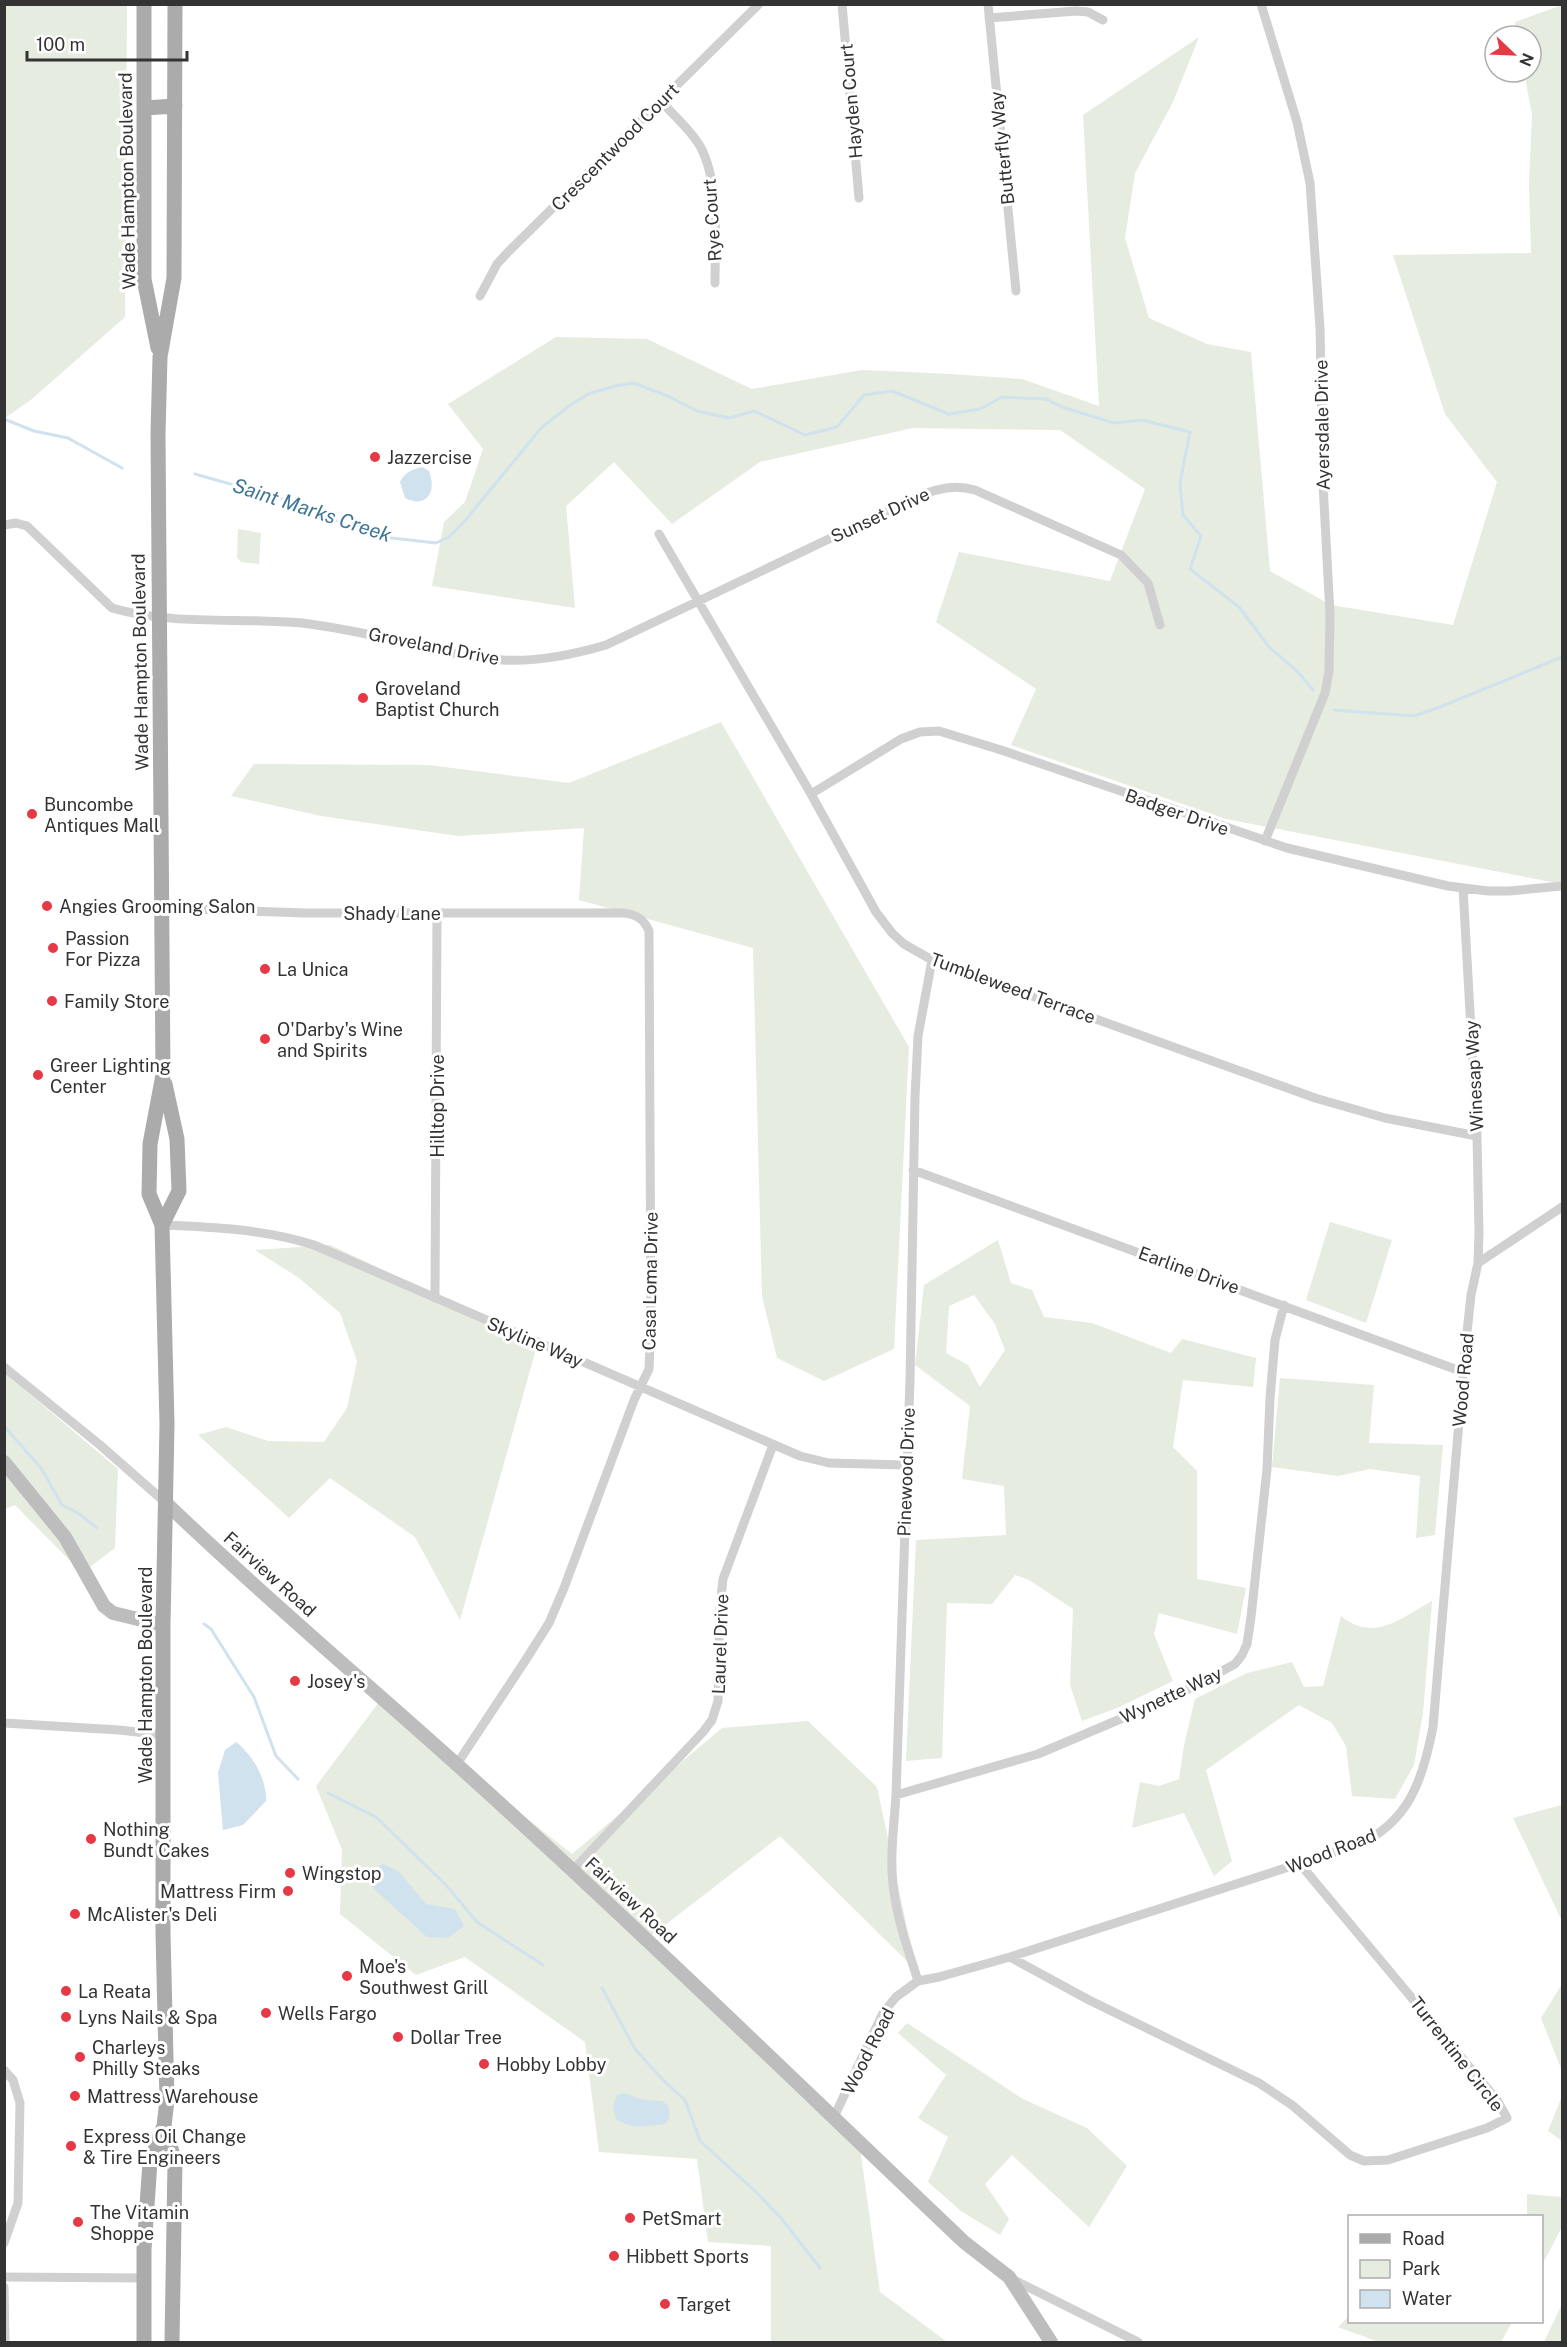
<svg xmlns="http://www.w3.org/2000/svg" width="1567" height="2347" viewBox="0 0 1567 2347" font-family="'Public Sans',sans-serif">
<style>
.green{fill:#e6ecdf;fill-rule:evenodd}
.water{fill:#cfe2ee}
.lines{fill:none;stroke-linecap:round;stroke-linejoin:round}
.stream{stroke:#cfe2ee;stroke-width:3}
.street{stroke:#d0d0d0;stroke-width:9}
.secondary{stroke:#bdbdbd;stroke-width:14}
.primary{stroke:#ababab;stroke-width:15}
.poi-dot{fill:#e63946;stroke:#fff;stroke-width:2}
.labels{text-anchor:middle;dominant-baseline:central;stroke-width:6;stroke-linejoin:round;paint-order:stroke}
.street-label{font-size:18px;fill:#333;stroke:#fff}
.poi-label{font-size:18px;fill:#333;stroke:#fff;text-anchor:start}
.water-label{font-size:20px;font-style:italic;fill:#3f7597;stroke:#fff}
</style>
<rect width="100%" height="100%" fill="#fff"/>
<path class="green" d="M5,4l122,1 -2,312 -93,82 -27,19z
M1562,5v879l-336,-65 -215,-74 25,-56 -100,-67 23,-70 151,29 35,-92 -85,-59 -147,-2 -153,34 -88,62 -58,-62 -48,44 9,102 -143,-22 12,-64 21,-20 18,-53 -35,-45 108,-67 91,2 105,50 110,-19 88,4 72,5 77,27 -16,-291 116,-78 -26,65 -38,71 -10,65 24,80 58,26 44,8 19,219 61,34 122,20 44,-143 -52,-68 -52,-159 138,-2 -2,-68 3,-71 -8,-42h7v-36h-14l-2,-14z
M238,529l23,4 -2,31 -18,-2 -4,-4z
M721,722l188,325 -15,302 -70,32 -47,-23 -15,-62 -9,-348 -174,-48 5,-72 -126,8 -137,-20 -90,-20 23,-32 175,1 140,18z
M1330,1222l62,18 -26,83 -60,-23z
M998,1240l13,43 21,7 12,27 48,6 79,30 11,-14 74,19 -3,29 -70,-7 -10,67 24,24v108l49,9 -9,46 -78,-21 -5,21 19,47 -56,27 -35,13 -12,-36 3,-76 -44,-29 -14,-5 -23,29 -45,-1 -5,155 -36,3 10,-221 90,-5 -2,-49 -42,-7 8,-73 -55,-41 9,-80zM974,1295l21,29 10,26 -25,37 -12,-22 -22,-12 3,-47z
M330,1245l208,97 -78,278 -45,-83 -85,-59 -41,40 -91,-83 28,-8 42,14 56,1 23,-34 10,-47 -17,-48 -41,-35 -44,-28z
M5,1373l113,96 -3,79 -33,25 -67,-68 -10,4z
M1280,1378l94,7 -5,58 74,2 -8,90 -19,3 4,-62 -50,-7 -32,7 -66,-9z
M1432,1601l-9,112 -9,52 -19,34 -43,-3 -6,-50 -14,-23 -33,-18 -93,65 26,91 -18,15 -30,-63 -52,15 8,-46 19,4 20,-7 5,-34 11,-46 52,-26 45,-11 12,25 19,-1 18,-70c33,27 60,2 91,-15z
M379,1702l193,152 150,-126 86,-7 69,66 39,183 -136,-134 -133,103 213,209 20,144 67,50h-176v-96l-63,-4 -11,-83 -98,-7 -14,-110 -120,-85 -49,18 -76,-61 2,-64 -26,-64z
M1562,1805v116l-49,-103z
M1562,1984v87l-21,-53z
M907,2023l116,76 64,29 40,38 -38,61 -77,-72 -27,29 24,35 -9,16 -39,-24 -33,-29 20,-45 -30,-19 28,-43 -48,-42z
M1562,2096v45l-14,-10z
M1527,2194l35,3v30l-20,38v-49h-15z
M1562,2304v38h-18z
M1349,2316l1,6h162l-11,20h-122l-41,-15z"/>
<path class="water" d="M422,467l7,4c8,21 -2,38 -24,27l-5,-16c5,-10 11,-12 22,-15z
M236,1742c17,13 31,38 30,59l-23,24 -20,5 -5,-57 7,-23z
M383,1864l15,7 28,33 29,5 9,17 -16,12 -21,-1 -53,-48 -5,-17z
M624,2093l20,7 18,1 6,4c2,8 3,13 -3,19 -18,2 -33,6 -49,-5l-3,-12 4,-12z"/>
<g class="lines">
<path class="stream" d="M4,419l30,12 34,7 54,30
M195,474l106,30 51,24 31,9 53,6 13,-6 15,-15 77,-94 28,-22 19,-12 27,-8 19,-3 36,14 27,14 32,7 25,-7 51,24 32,-8 27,-32 28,-4 57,23 31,-5 22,-12 44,2 16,8 52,16 28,-3 48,12 -10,51 3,32 18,21 -11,33 49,38 30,40 28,24 16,19
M1334,710l80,6 26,-9 122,-50
M4,1426l37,42 21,37 16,8 19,15
M204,1624l7,5 43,68 22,59 22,23
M328,1793l48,24 70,68 31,37 66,43
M602,1988l33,61 28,31 22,20 15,41 55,50 26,27 39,50"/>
<path class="street" d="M842,4l17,194
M988,4l28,287
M1261,4l36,118 13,61 10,145 3,156 7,130 -1,57 -4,22 -60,148
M989,18l87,-7 12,1 15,8
M661,101c13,15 29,28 39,45 20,36 15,97 15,137
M480,296l17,-32 12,-13 250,-247
M4,525l12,-2 11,3 85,82c62,18 127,9 190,15 42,5 84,15 125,24 25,6 50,12 76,13 35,2 69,-5 103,-15l286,-136c27,-13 52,-28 83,-19l146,65 27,28 12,42
M659,534l152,260 65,118 16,21 12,11 28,16 383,138 70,20 92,18
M811,794l90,-55 19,-7 19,-1 62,19 286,98 161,38 40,5h21l53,-5
M162,908l143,5h318c13,1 21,6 26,18l2,397 -2,41 -15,31 -70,188 -15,35 -24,38 -68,103
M913,1170l550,202
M162,1225c51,2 102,4 152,20l486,211 29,7 77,2
M1478,1263l84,-56
M435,1298l2,-384
M4,1367l96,78 66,58
M4,1723l115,7 45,5
M896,1795l142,-41 139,-59 47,-25 11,-6 7,-9 5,-11 4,-27 16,-148 3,-71 5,-58 9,-35
M573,1870l130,-138 9,-12 6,-19 2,-93 3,-29 50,-134
M1010,1957l79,43 170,83 33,22 58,50 14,6 24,-1 99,-32 20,-10 -10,-18 -197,-236
M918,1981c-9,-29 -20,-59 -24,-89 -5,-32 0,-65 2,-97l14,-415 5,-283 3,-61 14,-76
M4,2070l9,10 7,23 -2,100 -14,40
M834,2117l49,-104 13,-16 22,-16 21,-4 71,-20 347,-112c52,-22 66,-66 76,-118l32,-376 6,-56 7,-32 1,-30 -2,-97 -14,-248
M4,2277l141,1
M1012,2279l126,63
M4,2287l1,55"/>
<path class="secondary" d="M4,1462l61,75 39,69 9,7 50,12
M166,1503c110,106 228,203 341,307 155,141 305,288 457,432l45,35 42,65"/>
<path class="primary" d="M144,4v275l14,69
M145,108l30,-2
M162,1225l17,-34 -2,-52 -12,-55
M164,2126l11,36 -3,180
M144,2342v-93l6,-87 14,-36 3,-26 -4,-167v-308l4,-201 -5,-199 -13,-31 1,-50 13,-69 -5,-641 2,-77 14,-79 1,-274"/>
</g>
<g class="poi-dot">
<circle cx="375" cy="457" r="6"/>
<circle cx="363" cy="698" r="6"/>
<circle cx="32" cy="814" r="6"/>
<circle cx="47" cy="906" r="6"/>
<circle cx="53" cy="948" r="6"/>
<circle cx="265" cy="969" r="6"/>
<circle cx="52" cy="1001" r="6"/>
<circle cx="265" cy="1039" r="6"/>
<circle cx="38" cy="1075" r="6"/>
<circle cx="295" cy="1681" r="6"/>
<circle cx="91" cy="1839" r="6"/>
<circle cx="290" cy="1873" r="6"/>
<circle cx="288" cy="1891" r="6"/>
<circle cx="75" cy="1914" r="6"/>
<circle cx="347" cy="1976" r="6"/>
<circle cx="66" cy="1991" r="6"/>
<circle cx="266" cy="2013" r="6"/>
<circle cx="66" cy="2017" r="6"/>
<circle cx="398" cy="2037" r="6"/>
<circle cx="80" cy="2057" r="6"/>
<circle cx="484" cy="2064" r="6"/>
<circle cx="75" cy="2096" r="6"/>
<circle cx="71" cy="2146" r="6"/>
<circle cx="630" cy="2218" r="6"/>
<circle cx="78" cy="2222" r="6"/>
<circle cx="614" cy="2256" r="6"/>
<circle cx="665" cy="2304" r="6"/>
</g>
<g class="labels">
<g class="street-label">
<text transform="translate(851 101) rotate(-95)">Hayden Court</text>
<text transform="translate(615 147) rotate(-45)">Crescentwood Court</text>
<text transform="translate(1002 148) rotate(-96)">Butterfly Way</text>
<text transform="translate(127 181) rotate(-91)">Wade Hampton Boulevard</text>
<text transform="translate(712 220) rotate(-94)">Rye Court</text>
<text transform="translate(1322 425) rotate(-91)">Ayersdale Drive</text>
<text transform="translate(880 515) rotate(-25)">Sunset Drive</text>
<text transform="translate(434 646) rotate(11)">Groveland Drive</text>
<text transform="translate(140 662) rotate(-91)">Wade Hampton Boulevard</text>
<text transform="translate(1177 812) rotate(19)">Badger Drive</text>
<text x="392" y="913">Shady Lane</text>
<text transform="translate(1013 988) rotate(20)">Tumbleweed Terrace</text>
<text transform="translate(1474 1076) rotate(-93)">Winesap Way</text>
<text transform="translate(437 1106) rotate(-90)">Hilltop Drive</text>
<text transform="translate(1189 1270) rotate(20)">Earline Drive</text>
<text transform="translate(650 1281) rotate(-89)">Casa Loma Drive</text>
<text transform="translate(535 1342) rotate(23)">Skyline Way</text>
<text transform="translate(1463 1380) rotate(-85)">Wood Road</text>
<text transform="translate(906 1472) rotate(-88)">Pinewood Drive</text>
<text transform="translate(270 1574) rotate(42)">Fairview Road</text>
<text transform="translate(720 1644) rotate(-88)">Laurel Drive</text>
<text transform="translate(145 1675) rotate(-90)">Wade Hampton Boulevard</text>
<text transform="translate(1171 1695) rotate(-25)">Wynette Way</text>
<text transform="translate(1331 1851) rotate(-21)">Wood Road</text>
<text transform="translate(631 1900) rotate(43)">Fairview Road</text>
<text transform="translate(868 2051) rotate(-63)">Wood Road</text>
<text transform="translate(1457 2054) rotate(52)">Turrentine Circle</text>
</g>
<g class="poi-label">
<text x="387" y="457">Jazzercise</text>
<text x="375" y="688">Groveland<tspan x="375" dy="21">Baptist Church</tspan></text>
<text x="44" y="804">Buncombe<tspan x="44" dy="21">Antiques Mall</tspan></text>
<text x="59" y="906">Angies Grooming Salon</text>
<text x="65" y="938">Passion<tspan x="65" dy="21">For Pizza</tspan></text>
<text x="277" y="969">La Unica</text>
<text x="64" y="1001">Family Store</text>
<text x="277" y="1029">O'Darby's Wine<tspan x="277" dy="21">and Spirits</tspan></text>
<text x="50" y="1065">Greer Lighting<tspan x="50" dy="21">Center</tspan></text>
<text x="307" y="1681">Josey's</text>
<text x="103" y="1829">Nothing<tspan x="103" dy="21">Bundt Cakes</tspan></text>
<text x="302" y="1873">Wingstop</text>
<text x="276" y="1891" text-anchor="end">Mattress Firm</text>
<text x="87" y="1914">McAlister's Deli</text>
<text x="359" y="1966">Moe's<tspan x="359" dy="21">Southwest Grill</tspan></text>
<text x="78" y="1991">La Reata</text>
<text x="278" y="2013">Wells Fargo</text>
<text x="78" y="2017">Lyns Nails &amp; Spa</text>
<text x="410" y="2037">Dollar Tree</text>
<text x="92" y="2047">Charleys<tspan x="92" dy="21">Philly Steaks</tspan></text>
<text x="496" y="2064">Hobby Lobby</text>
<text x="87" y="2096">Mattress Warehouse</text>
<text x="83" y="2136">Express Oil Change<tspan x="83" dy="21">&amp; Tire Engineers</tspan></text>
<text x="90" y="2212">The Vitamin<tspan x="90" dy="21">Shoppe</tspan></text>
<text x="642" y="2218">PetSmart</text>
<text x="626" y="2256">Hibbett Sports</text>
<text x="677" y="2304">Target</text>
</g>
<g class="water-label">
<text transform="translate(312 510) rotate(18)">Saint Marks Creek</text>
</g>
</g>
<rect width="1567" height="2347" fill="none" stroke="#333333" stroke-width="12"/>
<rect x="1348" y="2215" width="195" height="108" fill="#ffffff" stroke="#adadad" stroke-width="1.5"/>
<rect x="1360" y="2234" width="30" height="9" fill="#ababab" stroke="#adadad" stroke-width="1.5"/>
<text x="1402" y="2245" font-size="18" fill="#333333">Road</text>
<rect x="1360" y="2260" width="30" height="18" fill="#e6ecdf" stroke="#adadad" stroke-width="1.5"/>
<text x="1402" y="2275" font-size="18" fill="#333333">Park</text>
<rect x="1360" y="2290" width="30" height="18" fill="#cfe2ee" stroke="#adadad" stroke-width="1.5"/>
<text x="1402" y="2305" font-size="18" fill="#333333">Water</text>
<g transform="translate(1513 54) rotate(113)"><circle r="28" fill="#ffffff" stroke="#adadad" stroke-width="1.5"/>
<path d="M0-4.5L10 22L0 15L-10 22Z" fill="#e63946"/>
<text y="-9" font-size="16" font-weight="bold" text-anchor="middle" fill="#333333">N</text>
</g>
<path d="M27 51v9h160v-9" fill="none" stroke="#333333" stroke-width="3"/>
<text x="36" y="51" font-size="18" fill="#333333" stroke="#ffffff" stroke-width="4.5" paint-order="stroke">100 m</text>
</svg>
